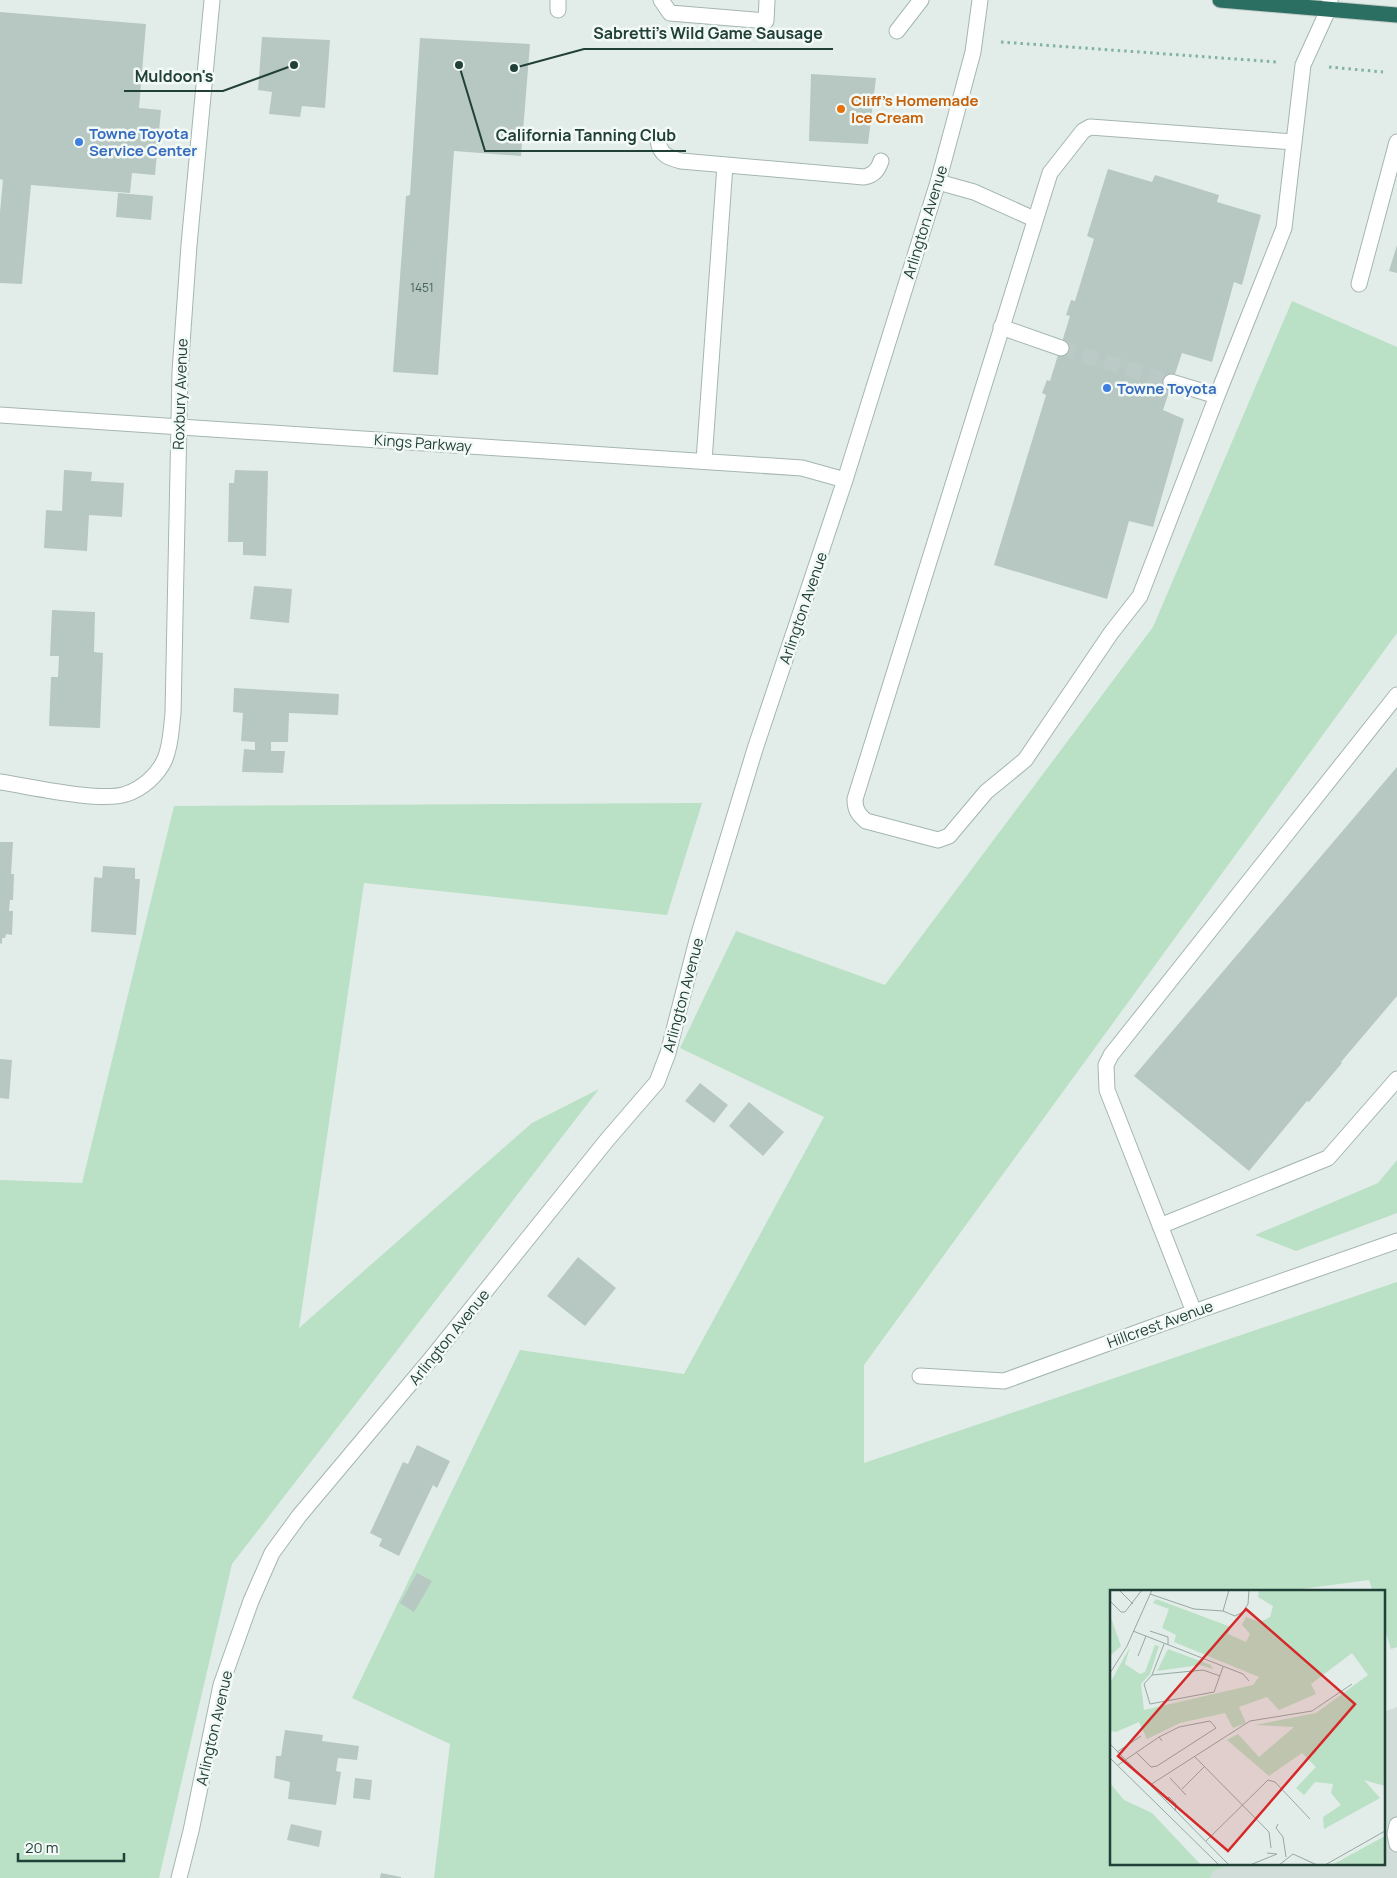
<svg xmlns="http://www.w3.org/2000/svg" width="1397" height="1878" viewBox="0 0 1397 1878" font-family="Manrope,sans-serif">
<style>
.built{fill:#d0ddd8}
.green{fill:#bae0c5}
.building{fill:#b7c8c2}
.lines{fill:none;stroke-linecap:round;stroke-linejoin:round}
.minor-tunnel{stroke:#bbcac6;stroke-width:15;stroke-dasharray:15 8;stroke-linecap:butt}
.minor-casing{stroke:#a4b6b0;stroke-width:17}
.highway-casing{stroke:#c1cac7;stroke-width:17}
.path{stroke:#81b3a5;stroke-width:3;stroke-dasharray:2.5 4;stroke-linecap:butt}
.minor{stroke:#fff;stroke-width:15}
.highway{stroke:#2b6e62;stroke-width:15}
.food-dot{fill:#e8710a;stroke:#f3f9f6;stroke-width:2}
.shop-dot{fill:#3f7fe0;stroke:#f3f9f6;stroke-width:2}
.labels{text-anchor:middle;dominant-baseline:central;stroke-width:5;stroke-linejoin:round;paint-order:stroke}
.number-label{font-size:12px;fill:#46625a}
.food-label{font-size:15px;font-weight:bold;fill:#c56008;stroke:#f3f9f6;text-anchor:start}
.shop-label{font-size:15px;font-weight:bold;fill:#366cbe;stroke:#f3f9f6;text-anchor:start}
.street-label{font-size:15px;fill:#214038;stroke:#f3f9f6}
.inset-road{fill:none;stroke:#95a8a2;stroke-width:1}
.view{fill:#d62828;fill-opacity:0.15;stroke:#d62828;stroke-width:2.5}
.inset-edge{fill:none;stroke:#214038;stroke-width:2.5}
.leader{fill:none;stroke:#214038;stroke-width:2}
.callout-dot{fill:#214038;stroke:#f3f9f6;stroke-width:2}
.callout-label{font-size:16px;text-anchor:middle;font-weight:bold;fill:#214038;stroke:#f3f9f6;stroke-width:5;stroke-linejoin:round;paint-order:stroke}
</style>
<rect width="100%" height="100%" fill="#e2ede9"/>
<path class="built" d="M1397,1707v171h-281l-38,-67 33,53h272v-152z"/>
<path class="green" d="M1292,301l105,46v286l-533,732v98l533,-181v365l-6,2 -8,-25v-32h-10l-4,-12 -90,12h-168v272h119l-17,7 -3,7h-776l16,-134 -98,-46 168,-348 164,24 140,-257 -144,-69 56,-117 149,54 268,-358z
M702,803l-35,112 -303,-32 -65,445 233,-205 67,-34 -367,475 -73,314h-159v-698l82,3 92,-377z
M1397,1160v53l-101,38 -41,-16 123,-52z"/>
<path class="building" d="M0,12l146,12 -7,84 22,2 -6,65 -23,-2 -2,20 -99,-8 -9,99 -22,-1v-71l3,-32 -3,-1z
M262,37l68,3 -5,68 -23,-2 -2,11 -31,-3 3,-22 -14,-2z
M420,38l110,6 -9,112 -67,-5 -16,224 -45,-3 13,-176 4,-1z
M811,74l65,4 -8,66 -59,-3z
M1108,169l44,13 3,-7 64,20 -2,7 44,13 -19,70 -8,-3 -22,80 -30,-9 -19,57 21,9 -31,108 -24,-6 -22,78 -113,-34 52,-170 -4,-2 5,-13 3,1 20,-65 -4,-1 5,-15 4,1 19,-62 -7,-3z
M118,193l35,3 -2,24 -35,-3z
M1397,245v28l-8,-2z
M64,470l28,2 -1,9 33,2 -2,34 -33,-2 -2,36 -43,-3 2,-38 16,1z
M235,470l33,1 -2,85 -23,-1v-13h-15l1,-59h5z
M254,586l38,3 -3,34 -39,-4z
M52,610l43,2 -1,40 9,1 -3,75 -51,-2 2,-49h7l1,-21h-9z
M234,688l105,6 -1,21 -49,-2 -1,29h-17v9h14l-2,22 -41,-1 2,-23 11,1v-8l-14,-1 2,-28 -10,-1z
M1397,767v229l-56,66 1,1 -33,39 -2,-1 -58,70 -115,-95z
M0,842h13l-2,32h3l-1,26h-3l-1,11h4l-1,24 -6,-1 -1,4h-3v6l-2,-1z
M103,866l32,2v11h5l-4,56 -45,-3 3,-55 8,1z
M0,1059l12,1 -3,39 -9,-1z
M700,1083l28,22 -14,18 -29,-22z
M749,1102l35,30 -21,24 -34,-30z
M578,1257l38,31 -31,38 -38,-30z
M417,1445l33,16 -13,27 -4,-3 -34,71 -20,-10 3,-7 -12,-6 33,-71 5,2z
M417,1573l15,8 -18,31 -14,-9z
M285,1730l38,5 -1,6 37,5 -2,14 -19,-2 -2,13 5,1 -5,33 -48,-6 2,-17 -16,-4 2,-22h5z
M355,1778l17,2 -2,20 -17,-2z
M291,1824l31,7 -3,16 -32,-7z
M381,1873l20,4v1h-21z"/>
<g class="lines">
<path class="minor-tunnel" d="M1061,348l110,34"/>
<defs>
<path id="minor" d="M661,0l9,13 96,8 1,-21
M558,10v-10
M897,31l24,-31
M658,141c2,14 11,17 23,20l183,16c10,-2 14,-7 17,-16
M938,182l36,10 60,27
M1359,284l38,-142
M1001,327l60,21
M1171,382l46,14 -77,200 -29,37 -86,127 -39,32 -37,44 -11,4 -72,-19c-8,-7 -11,-11 -11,-22l195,-626 33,-42 7,-4 204,15
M1217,396l67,-168 19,-163 26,-57 1,-8
M0,415l802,53 43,12
M704,461l21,-296
M0,782c28,4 101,21 126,12 16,-5 32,-19 39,-35 6,-14 6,-30 8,-45l7,-342 9,-127 23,-245
M1160,1226l168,-68 69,-79
M1194,1312l-87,-222 -1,-25 5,-10 286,-360
M920,1376l84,5 190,-69 203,-71
M1397,1825l-2,9 2,10
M179,1878l12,-47 30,-146 30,-84 21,-48 27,-37 131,-156 177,-220 50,-58 11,-29 29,-113 58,-191 90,-269 93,-298 35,-130 7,-52"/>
<path id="highway" d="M1220,0l177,15"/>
</defs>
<use href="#minor" class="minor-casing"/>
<use href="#highway" class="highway-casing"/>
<path class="path" d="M1001,42l276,20
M1329,67l54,5"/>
<use href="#minor" class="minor"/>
<use href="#highway" class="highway"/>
</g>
<circle class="food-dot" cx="841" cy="109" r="5"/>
<g class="shop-dot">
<circle cx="79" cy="142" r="5"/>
<circle cx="1107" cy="388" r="5"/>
</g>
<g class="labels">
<g class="number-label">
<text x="422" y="287">1451</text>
</g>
<g class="food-label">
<text x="851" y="100">Cliff's Homemade<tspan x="851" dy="17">Ice Cream</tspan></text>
</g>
<g class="shop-label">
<text x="89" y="133">Towne Toyota<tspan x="89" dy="17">Service Center</tspan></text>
<text x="1117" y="388">Towne Toyota</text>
</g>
<g class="street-label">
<text transform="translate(925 222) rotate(-73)">Arlington Avenue</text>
<text transform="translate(180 394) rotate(-88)">Roxbury Avenue</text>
<text transform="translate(423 443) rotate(4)">Kings Parkway</text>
<text transform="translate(803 608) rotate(-71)">Arlington Avenue</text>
<text transform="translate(683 995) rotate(-75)">Arlington Avenue</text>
<text transform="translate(1160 1324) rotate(-20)">Hillcrest Avenue</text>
<text transform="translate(449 1337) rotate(-51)">Arlington Avenue</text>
<text transform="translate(214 1728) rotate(-77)">Arlington Avenue</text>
</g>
</g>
<g transform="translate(1110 1590)">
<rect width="275" height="275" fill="#e2ede9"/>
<path d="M149,0h126v196l-21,-6 16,18 -56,31 -1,-12 18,-12 -10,-12 2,-9 -18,-2 -11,13 -8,-7 20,-21 -14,-14 -33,23 -42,-36 11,-6 21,23 35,-30 -39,-2 61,-12 52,-38 -16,-22 -41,31 5,10 -37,16 -12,-13 -28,10 7,16 -13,5 -8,-15 -45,10 -33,16 -8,-17 -23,10 -6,-1v-48l20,-36 -5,17 15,10 5,-2 10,-27 4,1 -9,28 -9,10 3,26 109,-25 6,-8 -85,-35 2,-7 -14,-7 7,-19 -16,-6 3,-4 75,28 -3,7 18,8 4,-8 -8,-9 4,-8 14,5 10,-5 3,-11 -15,-9zM0,25l11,31 -11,10zM58,59l43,16 2,4 -13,-4 -43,6zM0,193l14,17 28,13 49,52h-91zM275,246v29h-53z" fill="#bae0c5"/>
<path class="inset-road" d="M9,0l14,14M119,0l-6,21 12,5 8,-4 5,-8 1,-14M40,4l44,15 29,2M0,11l11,11h4l17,-22M23,41l110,43 6,7M40,41l18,6v8M54,54l-12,31 -8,9 6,20 64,-12 9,-25M28,66l8,-20M0,83l17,-27 25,-56M42,85l51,-5 17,6M0,154l119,121M7,162l24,-16M26,162l15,15 6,-1 59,-38 -6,-7 -31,6 -20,10 3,4M84,166l75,76 2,16M0,168l109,107M8,175l41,-28M60,188l16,17M40,195l100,-64 62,-10 40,-27M72,199l22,-22M55,211l4,-4 7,7 -1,7M168,234l-2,4 7,9 3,20M96,251l62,-61 7,2 35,37M140,275l27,-11 -10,-1M169,275l14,-11 24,11M215,275l60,-34"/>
<path class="view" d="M136,19l109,95 -127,147 -110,-95z"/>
<rect width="275" height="275" class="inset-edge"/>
</g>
<path class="leader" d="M514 68L584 49H833M294 65L223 91H124M459 65L485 151H686"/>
<g class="callout-dot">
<circle cx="514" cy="68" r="5"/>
<circle cx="294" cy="65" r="5"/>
<circle cx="459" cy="65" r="5"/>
</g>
<g class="callout-label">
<text x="708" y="39">Sabretti's Wild Game Sausage</text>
<text x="174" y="82">Muldoon's</text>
<text x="586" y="141">California Tanning Club</text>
</g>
<path d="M18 1853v8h106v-8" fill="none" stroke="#214038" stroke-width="2.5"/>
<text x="25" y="1853" font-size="15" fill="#214038" stroke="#f3f9f6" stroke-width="4" paint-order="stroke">20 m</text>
</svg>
